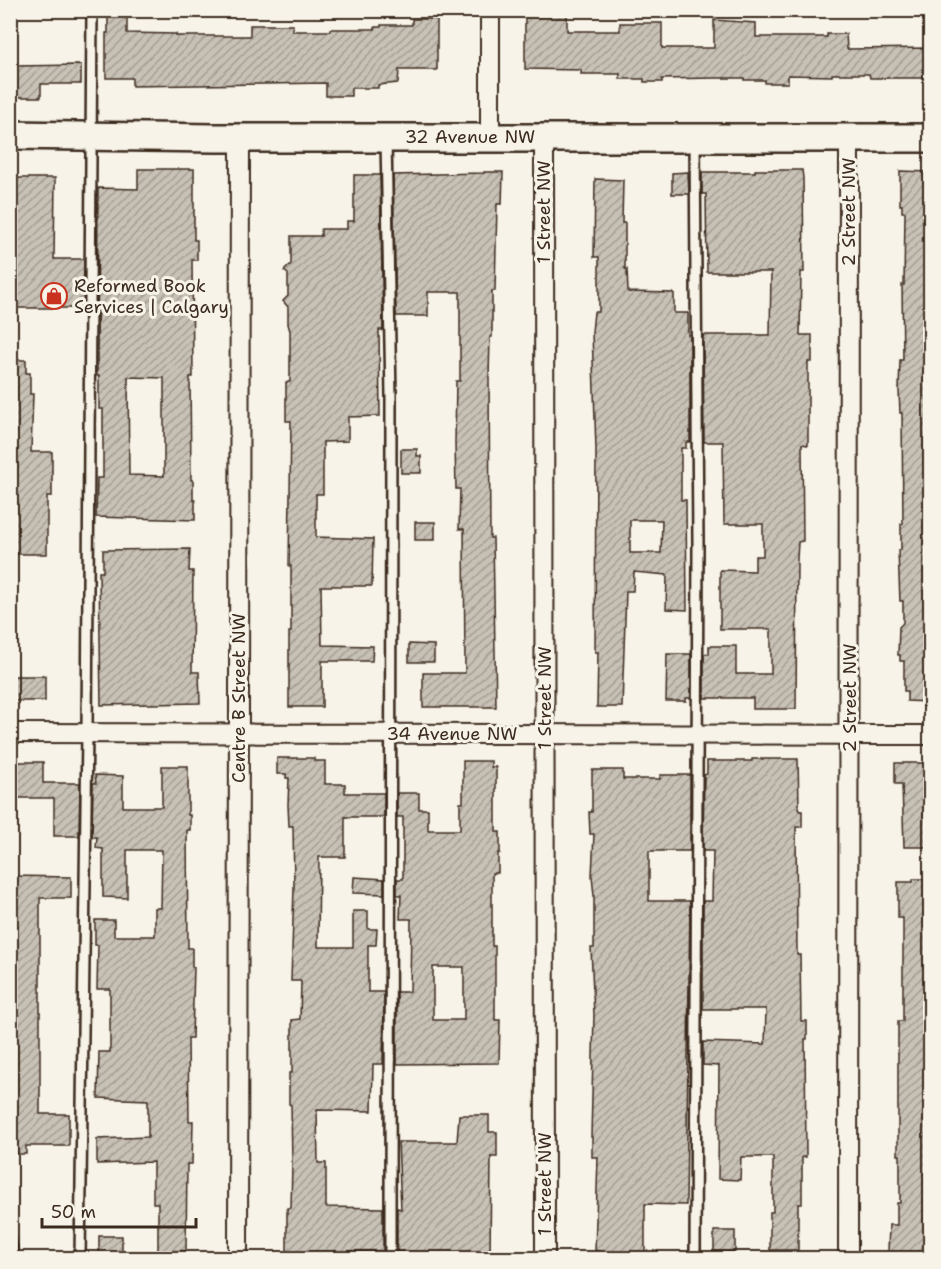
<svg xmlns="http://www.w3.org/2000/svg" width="941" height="1269" viewBox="0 0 941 1269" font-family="'Shantell Sans',sans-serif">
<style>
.building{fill:url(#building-hatch);stroke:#3b2a1e;stroke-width:1.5;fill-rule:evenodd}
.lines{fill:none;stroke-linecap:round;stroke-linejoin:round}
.lane-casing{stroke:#3b2a1e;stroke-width:14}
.street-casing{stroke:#3b2a1e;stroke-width:22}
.secondary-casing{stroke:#3b2a1e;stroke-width:32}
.lane{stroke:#f7f3e8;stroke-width:9}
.street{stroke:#f7f3e8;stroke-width:18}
.secondary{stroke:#f7f3e8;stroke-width:27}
.labels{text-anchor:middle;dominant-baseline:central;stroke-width:6;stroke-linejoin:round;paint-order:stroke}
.street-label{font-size:18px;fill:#3b2a1e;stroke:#f7f3e8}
.poi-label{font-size:18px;fill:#3b2a1e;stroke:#f7f3e8;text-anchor:start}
</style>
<defs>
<pattern id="building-hatch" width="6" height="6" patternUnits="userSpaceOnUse" patternTransform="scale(1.5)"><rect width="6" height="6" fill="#c8c1b6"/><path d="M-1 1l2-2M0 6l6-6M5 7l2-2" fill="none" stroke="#a49d93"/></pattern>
</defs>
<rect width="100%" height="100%" fill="#f7f3e8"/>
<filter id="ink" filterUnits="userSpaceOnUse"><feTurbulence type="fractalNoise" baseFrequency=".0167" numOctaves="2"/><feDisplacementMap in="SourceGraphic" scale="12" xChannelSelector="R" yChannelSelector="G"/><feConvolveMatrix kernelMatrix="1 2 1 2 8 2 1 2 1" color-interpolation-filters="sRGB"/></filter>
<g filter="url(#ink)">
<path class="building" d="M108,10h19v23l49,1v2h74v-11h43v6h37v-2h45v-2h6v-2h31v-6h25v51h-38l-1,13 -20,2v3h-27v8h-25v-13l-194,3v-8h-26v-45h2z
M525,14h42v17h53v-8h42v25h52v-28l42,3v14h71v-3h19l1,15 83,-1v30h-60l-1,-4h-37v2l-44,-1v8h-23v-3h-21v-2h-30l-52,1v3h-18v-3h-24v-5h-39v-4l-56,-1z
M81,65v19h-40v13h-27v-31z
M138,169h56v71h3v20h-5l1,117h-3l1,99v4h2v20h2v20l-99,-3 1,-39h6v-69h-4v-33h-2l1,-188 40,1zM128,377l36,1v98l-35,-1z
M755,170h47l1,8 1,94h-3l-1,63h12v27h-4v83l-6,-1 1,97 -5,1 -1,17 -1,150h-43v-11h-49v-44h5v-8h27v28h35v-45h-51v-59l35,1v-15h8v-32h-39l-1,-82h-19l-1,-107h67l1,-63h-64l-1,-78h-4v-22h53z
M900,171l30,1v530l-23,-1v-10h-3v-30h-4v-6h-2l1,-28 4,-4v-22h-3l-2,-51h3v-26h2l-1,-111h-2l-1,-23 1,-30h3l-1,-75h2l1,-73h-3v-7h-2z
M484,172h19l-1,32h-5l-2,87h-3v46h-2l-1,40 1,161h3l3,169h-73v-34h42l-1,-144h-5l1,-40h-4l-1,-46 1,-62h4v-89h-32v24h-32l-3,-141 91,-2z
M688,172l1,22h-17v-21z
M354,175h26l3,155h-4l1,86 -32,1v24l-25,1v52h-7v43l57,2 -1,47h-51l1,59 51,1 -1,15h-50v46h-33v-75h2v-66h-2l2,-145h-5v-39h4v-51l-2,-7v-17l-5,-6 5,-5v-22l-4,-3 7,-7v-28h30v-7h26v-8h7z
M10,178h45l-1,81h30l-1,49h-73z
M595,179l28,1 -1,43h3v46h2l1,23 46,1v20h14v22h2v107h-4v6h-5v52h5l1,110 -21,-1 1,-34 -33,-3 -1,19h-7l-4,116h-25l1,-55h-3l1,-203 -4,-117 2,-20h5v-55h-5zM630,520h32l-1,33h-31z
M10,360h16v13h4v21h3l-2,58h21v44h-5v58h-37z
M401,449h16v7h4v17h-20z
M415,522h20v18h-20z
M190,549l-1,22h4l-1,101h7l1,31 -99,2 -2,-133h4v-22z
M409,644l25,1v17h-25z
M667,654h24v44h-5v3h-20z
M10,676h35v25h-35z
M277,758h37v3h11v23h20v9h39v24h-39v40h-26l-1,90h35v-36h15v18h9l-1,16h-8v47h16l-1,72h-10l-1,47 -55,-1 1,53h8v44l57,1v43l-96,1v-44h4l1,-45 -1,-58 -2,-1v-31h3v-53l8,-1 1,-38h-10l3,-93 -1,-62h-4l-1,-21 1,-27h-3v-4h-9z
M752,759h46l1,48 1,4h2v16h-6l1,128h3l1,66h6v18h-2l1,118h-4v47h-4v46h-28v-38h3v-55h-32l-1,23 -22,-1 1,-113 -16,-1v-23l62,2 1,-35h-63v-108h9l1,-50h-10l1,-76 3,-1v-13h45z
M463,761h28v6h5v65h4v21h-2v20h-6v73h3v74h5l-1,43 -102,1v-72h13l1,-73h-11l1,-24h-4v-16h6v-62h-6v-24h22v16h9v21h32v-27h3zM433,967h31v53h-31z
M10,762h33v21h37l-1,53h-25v-38h-44z
M895,763h35v84h-26l-2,-63h-7z
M162,766h26v49h2v15h-3l1,118h4v19h2l-2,71h-4l1,83h4l-1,43h-5l-1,87h-28v-48h-5v-41l-56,2v-25l51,-2v-37l-50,-2 1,-46h11v-63h-13l1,-44h-3v-25h19v16h41v-28h6l1,-58h-35v48l-24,-1v-48l-7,-1 1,-11h-5l1,-54h3l-1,-8 28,1v31h39z
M592,770h31v9h37v-4h30v76h-41v50h41l-4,304 -41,-1v54h-46v-7h-4l3,-94h-6v-20h-1l3,-122 -3,-67h3v-52l-2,-20 2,-42h-4l-1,-22h3z
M10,876l61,1v21h-31v216h29v32h-43v8h-16z
M354,877l30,2v15l-31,-1z
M913,879h17v373h-42l1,-27h8v-22h3v-48h-2v-134h5v-103h-5v-36h15z
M459,1115h30v17h8v25h-6l-1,101h-88v-6h-5v-44l4,1 -3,-67h59z
M714,1231h21v21h-21z
M99,1236h23v22h-23z"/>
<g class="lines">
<defs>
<path id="lane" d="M695,139l3,405 -3,714
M386,140l5,256 -1,862
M10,1237l3,21
M80,1258l7,-525 5,-723"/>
<path id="street" d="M490,10v127
M544,138l1,1120
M10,733l920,2
M238,1258l2,-1120
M848,1258l1,-1120"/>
<path id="secondary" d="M10,135l204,3h716"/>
</defs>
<use href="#lane" class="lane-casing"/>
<use href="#street" class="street-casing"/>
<use href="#secondary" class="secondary-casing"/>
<use href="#lane" class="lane"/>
<use href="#street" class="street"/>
<use href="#secondary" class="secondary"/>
</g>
</g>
<defs>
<symbol id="shop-ring" viewBox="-11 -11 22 22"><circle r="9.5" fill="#f7f3e8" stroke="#c8321e" stroke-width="1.5"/><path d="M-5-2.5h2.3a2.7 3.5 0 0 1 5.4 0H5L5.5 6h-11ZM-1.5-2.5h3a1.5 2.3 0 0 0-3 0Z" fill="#c8321e"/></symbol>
</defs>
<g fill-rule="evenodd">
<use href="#shop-ring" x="39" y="281" width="30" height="30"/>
</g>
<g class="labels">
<g class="street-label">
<text x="470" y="137">32 Avenue NW</text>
<text transform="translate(544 212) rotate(-90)">1 Street NW</text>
<text transform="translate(849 212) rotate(-90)">2 Street NW</text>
<text transform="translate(239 698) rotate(-90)">Centre B Street NW</text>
<text transform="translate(545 698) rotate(-90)">1 Street NW</text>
<text transform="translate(850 698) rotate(-90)">2 Street NW</text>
<text x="452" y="734">34 Avenue NW</text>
<text transform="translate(545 1184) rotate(-90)">1 Street NW</text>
</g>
<g class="poi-label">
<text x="74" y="286">Reformed Book<tspan x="74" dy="21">Services | Calgary</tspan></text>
</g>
</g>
<rect width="941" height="1269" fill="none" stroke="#f7f3e8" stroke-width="36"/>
<rect x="18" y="18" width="905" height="1233" fill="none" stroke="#3b2a1e" stroke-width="2" filter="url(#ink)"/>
<path d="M42 1218v9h154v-9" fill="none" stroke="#3b2a1e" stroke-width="3"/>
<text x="51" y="1218" font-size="18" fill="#3b2a1e" stroke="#f7f3e8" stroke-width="4.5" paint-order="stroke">50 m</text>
</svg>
